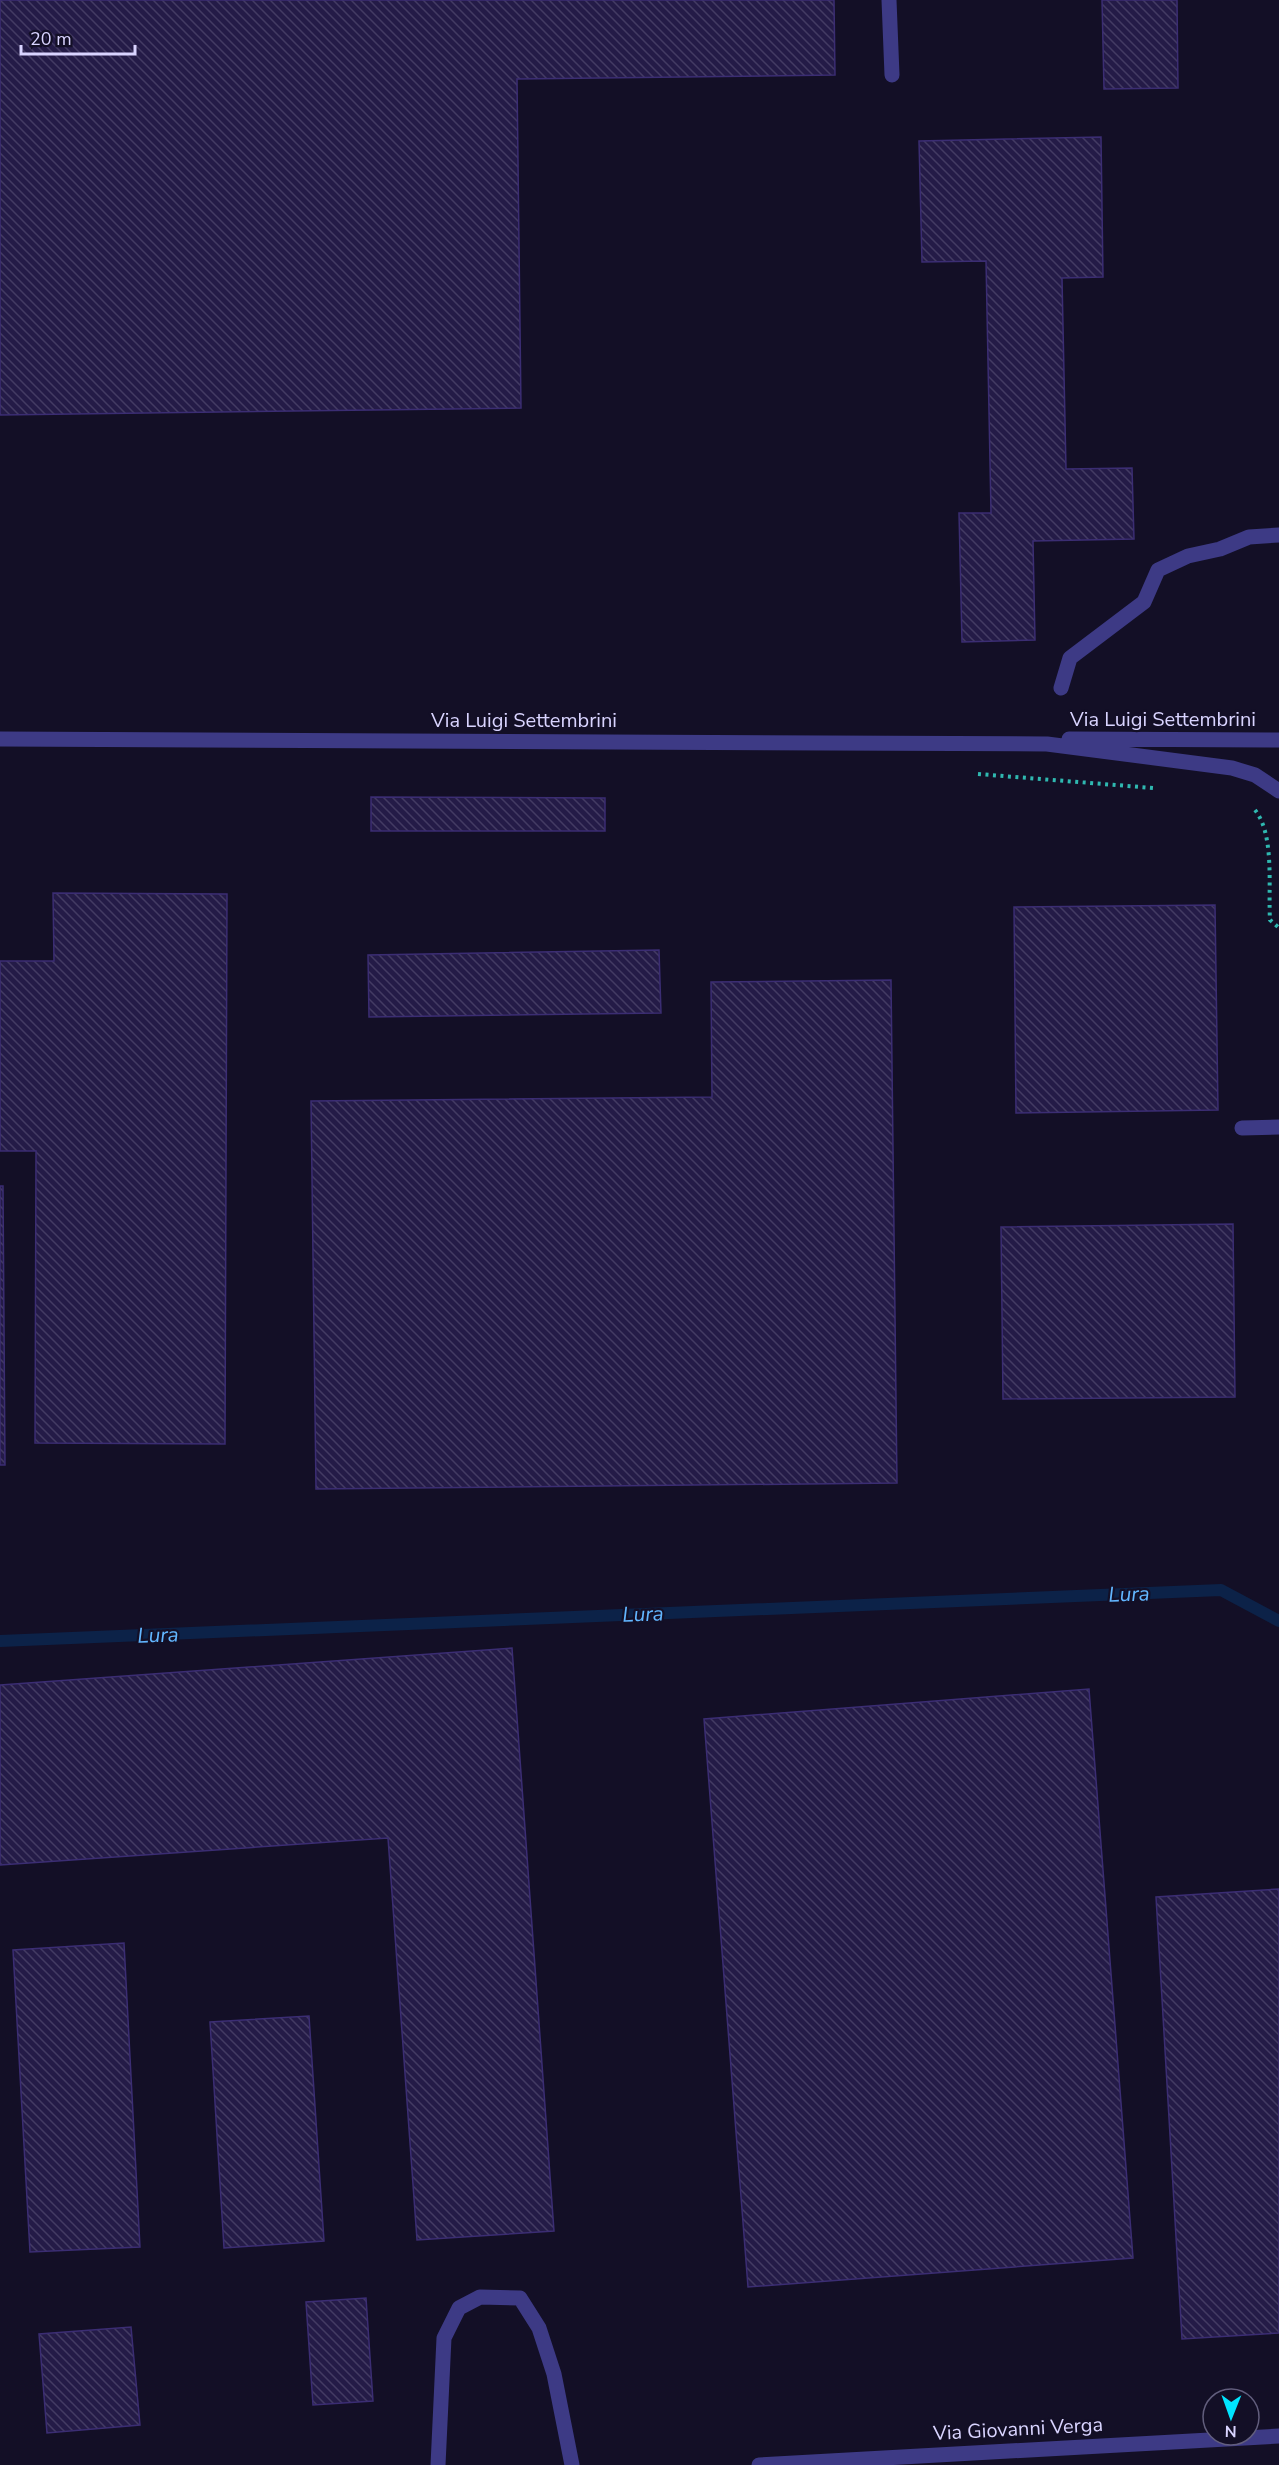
<svg xmlns="http://www.w3.org/2000/svg" width="1279" height="2465" viewBox="0 0 1279 2465" font-family="'Nunito Sans',sans-serif">
<style>
.lines{fill:none;stroke-linecap:round;stroke-linejoin:round}
.stream{stroke:#0c2248;stroke-width:12}
.building{fill:url(#building-back-hatch);stroke:#3b2d73;stroke-width:1.5}
.path{stroke:#2fb8b0;stroke-width:4;stroke-dasharray:3 4.5;stroke-linecap:butt}
.minor{stroke:#3d3a85;stroke-width:15}
.labels{text-anchor:middle;dominant-baseline:central;stroke-width:4.5;stroke-linejoin:round;paint-order:stroke}
.street-label{font-size:20px;fill:#d9d4ff;stroke:#130f26}
.water-label{font-size:21px;font-style:italic;fill:#62b6ff;stroke:#130f26}
</style>
<defs>
<pattern id="building-back-hatch" width="6" height="6" patternUnits="userSpaceOnUse" patternTransform="scale(1.5)"><rect width="6" height="6" fill="#241b47"/><path d="M-1 5l2 2M0 0l6 6M5-1l2 2" fill="none" stroke="#433b63"/></pattern>
</defs>
<rect width="100%" height="100%" fill="#130f26"/>
<g class="lines">
<path class="stream" d="M0,1641l1221,-51 58,31"/>
</g>
<path class="building" d="M0,0h834l1,75 -318,4 4,329 -521,7z
M1102,0h75l1,88 -74,1z
M1101,137l2,140 -41,1 4,191 66,-1 2,71 -101,2 2,99 -73,2 -3,-129h32l-5,-252 -64,1 -3,-121z
M371,797l234,1v33h-234z
M53,893l174,1 -2,550 -190,-1 1,-292h-36v-190h54z
M1215,905l3,205 -202,3 -2,-206z
M659,950l2,63 -292,4 -1,-62z
M891,980l6,503 -581,6 -5,-388 401,-4 -1,-115z
M0,1186h3l2,279h-5z
M1233,1224l2,173 -232,2 -2,-172z
M512,1648l42,583 -137,9 -29,-402 -388,27v-180z
M1089,1689l44,569 -385,29 -44,-568z
M1279,1889v444l-97,6 -26,-442z
M124,1943l16,304 -110,5 -17,-302z
M309,2016l15,225 -100,7 -14,-226z
M366,2298l7,103 -60,4 -7,-103z
M131,2327l9,98 -93,8 -8,-99z"/>
<g class="lines">
<path class="path" d="M978,774l175,14
M1255,810c20,25 13,78 15,110l9,8"/>
<path class="minor" d="M889,0l3,75
M1061,688l9,-30 74,-56 14,-32 30,-14 32,-7 29,-12 30,-2
M0,739l1047,5 185,24 23,7 24,16
M1069,739l210,1
M1242,1128l37,-1
M438,2465l6,-127 15,-30 21,-11 40,1 19,30 15,46 18,91
M759,2465l520,-29"/>
</g>
<g class="labels">
<g class="street-label">
<text x="1163" y="719">Via Luigi Settembrini</text>
<text x="524" y="720">Via Luigi Settembrini</text>
<text transform="translate(1018 2429) rotate(-3)">Via Giovanni Verga</text>
</g>
<g class="water-label">
<text transform="translate(1129 1594) rotate(-2)">Lura</text>
<text transform="translate(643 1614) rotate(-2)">Lura</text>
<text transform="translate(158 1635) rotate(-2)">Lura</text>
</g>
</g>
<g transform="translate(1231 2417) rotate(181)"><circle r="28" fill="#130f26" stroke="#625e7d" stroke-width="1.5"/>
<path d="M0-4.5L10 22L0 15L-10 22Z" fill="#00e5ff"/>
<text y="-9" font-size="16" font-weight="bold" text-anchor="middle" fill="#d9d4ff">N</text>
</g>
<path d="M21 45v9h114v-9" fill="none" stroke="#d9d4ff" stroke-width="3"/>
<text x="30" y="45" font-size="18" fill="#d9d4ff" stroke="#130f26" stroke-width="4.5" paint-order="stroke">20 m</text>
</svg>
